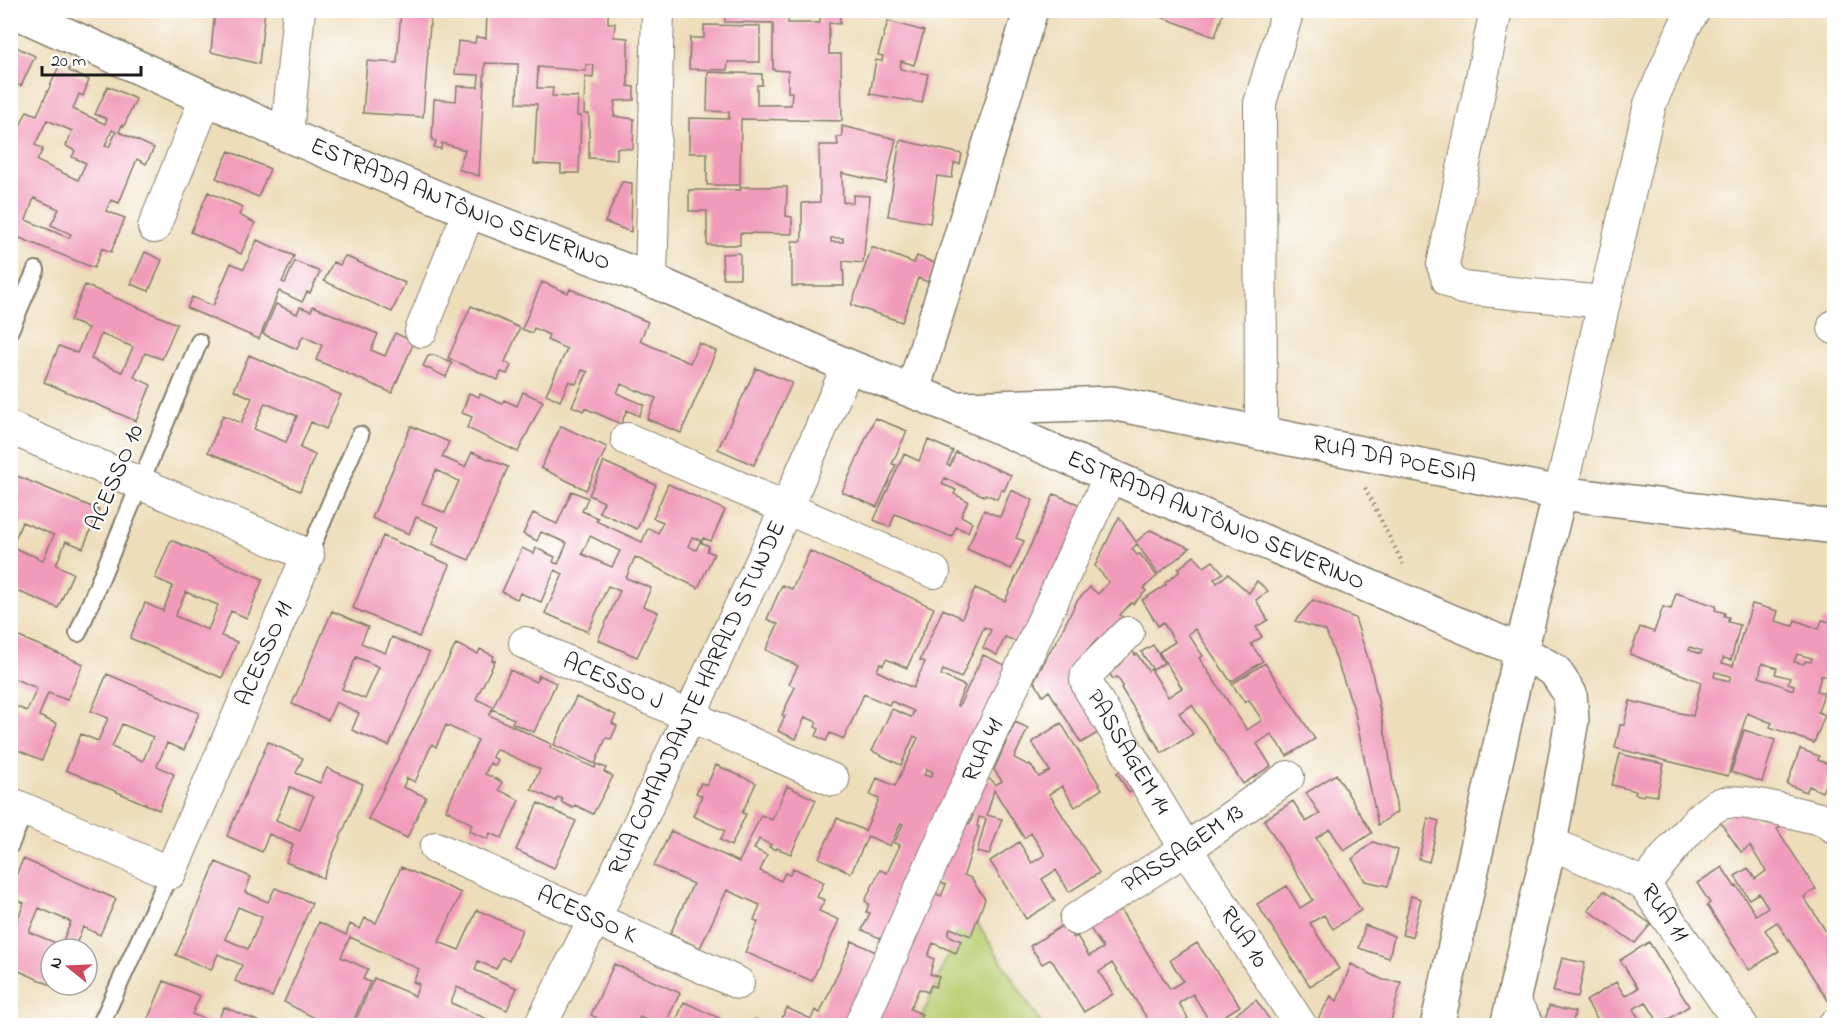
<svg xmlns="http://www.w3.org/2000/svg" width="1845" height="1036" viewBox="0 0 1845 1036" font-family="'Indie Flower',sans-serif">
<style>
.green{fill:#bace72;stroke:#6b7547;stroke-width:1.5}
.building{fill:#f19bba;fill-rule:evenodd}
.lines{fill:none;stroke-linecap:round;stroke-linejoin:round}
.lane-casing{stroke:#847c6b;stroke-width:20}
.street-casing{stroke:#847c6b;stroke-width:34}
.secondary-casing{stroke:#847c6b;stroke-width:36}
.path{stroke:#847c6b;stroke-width:4;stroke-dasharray:1.5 4.5;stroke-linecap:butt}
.lane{stroke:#fff;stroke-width:16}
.street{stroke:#fff;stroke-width:32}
.secondary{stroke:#fff;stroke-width:33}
.labels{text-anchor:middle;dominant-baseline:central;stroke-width:4.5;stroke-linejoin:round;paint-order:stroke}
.street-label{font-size:24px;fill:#1c1c1c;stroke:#fff}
</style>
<rect width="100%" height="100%" fill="#fff"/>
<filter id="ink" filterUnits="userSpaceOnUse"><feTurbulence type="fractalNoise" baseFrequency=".0167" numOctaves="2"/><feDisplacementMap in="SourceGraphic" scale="12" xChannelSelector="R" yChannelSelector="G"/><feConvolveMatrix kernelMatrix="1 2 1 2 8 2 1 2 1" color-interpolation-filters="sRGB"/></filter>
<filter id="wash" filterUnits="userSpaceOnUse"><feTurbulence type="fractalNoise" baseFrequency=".008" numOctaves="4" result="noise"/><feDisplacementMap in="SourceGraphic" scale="24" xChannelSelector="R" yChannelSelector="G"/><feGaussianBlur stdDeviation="1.35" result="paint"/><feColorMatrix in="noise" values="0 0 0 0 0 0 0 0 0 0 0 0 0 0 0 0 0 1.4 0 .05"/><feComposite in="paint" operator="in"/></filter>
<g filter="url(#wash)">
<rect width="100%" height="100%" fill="#edddba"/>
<path class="green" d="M967,907l75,118h-123z"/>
<g id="blocks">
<path class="building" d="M215,10h50l-6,54 -48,-12z
M401,10h30l-8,107 -60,-4 4,-52 30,2z
M470,10h138v13h7l-1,14 14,1v48l6,1v13l-19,1 -1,15 20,3 -1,30 -16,-1v12l-28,-2v-44h-5l1,-37 8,1 1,-13h-8v6l-48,-4 -1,21h16l-1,8 26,1 -1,19h4l-2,57h-18v-8l-27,-1 3,-60 -20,-1 1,-39 -33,-1 -6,113 -21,-7 7,-19 -23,-7 -1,6 -7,-2 2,-6 -4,-1 2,-41 22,2 1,-15 21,1 1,-12 -24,-1 3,-33 17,2 1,-6 10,1 1,-24 -17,-2z
M725,10h64l-1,13h32v-13h20v14l-11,-1v31h12l1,67 -101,-2 -1,66h-33v-32h-18v-35l40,1v-7l-22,-1 1,-39 54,2v11h-5v20h34l1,-13h-4v-21l-15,-1v-47l-48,-1z
M1152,10h72l-9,27 -64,-24z
M888,21l36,10 -10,34 -13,-4 -1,8 28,5 -6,29 -52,-9 6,-34 6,1 1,-5 -5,-1z
M704,25l56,1v36h-32l-1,8 -38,-1 1,-31h14z
M10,44l25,12 -14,30 -11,-5z
M60,64l10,5 -1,2 20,9 -6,16 -4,-2 -6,15 32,15 2,-5 -12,-5 13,-28 28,13 -12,27 -2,-1 -3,7 35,16 -8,16 -9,-5 -18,44 -8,-3 -5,11 19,7 -14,34 -9,-4 -8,20 -84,-34v-37l5,-8 -5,-2v-57l7,3 10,-22 10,4zM47,120l25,11 -6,15 9,5 -3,6 14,6 -8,17 -41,-19 6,-12 -8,-4zM112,130l4,2 -7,15 -4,-1zM34,198l25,11 -8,16 20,9 -2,4 -43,-18z
M842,126l54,13 -10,44 -44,-10 1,29 10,1v-8l17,1 -7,67 -20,-2 1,25h-52v-45h10v-38l18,-1 -1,-57h19l-1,-8h5zM831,238h12v4h-12z
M900,140l62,14 -2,10 -6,-1 -2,15 -15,-2 -7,47 -42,-7z
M229,151l41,18 -12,28 -42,-19z
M622,182l10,1 -1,49 -26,-10z
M740,187h47l-1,29 6,1v17l-52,-1v12h-33v-34h-18v-21h52z
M208,192l35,15 -4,8 16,8 -14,31 -50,-22z
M257,240l37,16 -12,26 3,1 10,-22 25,11 -10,21 -3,-1 -5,10 -23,-11 -20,48 -72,-31 5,-11 21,9 18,-43 13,6z
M872,247l42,16 3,-7 18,7 -7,19 -10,-4 -16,44 -51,-17z
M145,252l17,8 -13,31 -18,-7z
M740,253v25h-17l-1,-24z
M345,256l60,27 -13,29 -68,-31 9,-19 7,3z
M542,282l26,11 2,-4 78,33 -8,19 50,22 9,-20 17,8 -35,82 -34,-14 9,-21 -35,-14 -4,9 27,12 -5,11 -12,-6 -6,14 -36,-16 -2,3 -11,-5 16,-34 -6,-2 -6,14 -7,-3 -9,20 -14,-7 21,-45 -20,-9 2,-5 -15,-7 -2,5 -10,-4z
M85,285l92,39 -15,35 -17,-6 -11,24 17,8 -15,36 -92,-39 15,-36 18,7 11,-25 -18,-7zM101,334l32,13 -11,25 -31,-13z
M276,304l21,10 3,-7 11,4 2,-5 65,28 -7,16 14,6 10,-23 19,9 -22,51 -76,-33 6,-15 -19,-9 -6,13 -34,-15z
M471,306l49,22 -15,34 6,3 -4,9 -6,-2 -3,8 -50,-22z
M249,355l92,40 -15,34 -15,-7 -11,26 15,7 -15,36 -92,-39 15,-37 18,8 11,-25 -18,-8zM265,403l32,13 -11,26 -32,-13z
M434,355l18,8 -6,14 -23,-11 5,-10z
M756,368l36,15 -38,82 -36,-16z
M523,392l20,9 -25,51 -51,-24 5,-11 -10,-4 7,-20 10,4 1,-3 22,10 2,-4 13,6z
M875,418l32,13 -15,33 4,1 -19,42 -35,-15z
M411,426l38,16 -7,15 23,10 7,-15 36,15 -39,93 -37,-16 7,-17 -23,-10 -7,17 -37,-16zM436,470l23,11 -14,32 -23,-10z
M561,426l46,21 -21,43 -45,-22z
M928,440l25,11 -6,14 3,1 6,-14 55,23 -7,16 -2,-2 -5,10 -12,-5 -1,2 -39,-18 -3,6 14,6 -2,4 14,7 -7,15 11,6 -4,10 -12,-5 -4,10 -57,-23 -5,13 -16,-7 30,-66 15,7z
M604,462l52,23 -19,44 -38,-17 5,-10 -15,-7z
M10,473l89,37 -16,38 -17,-7 -10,24 17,8 -15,35 -48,-20zM22,522l32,13 -11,25 -31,-13z
M668,484l57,26 -14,31 -8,-3 -1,3 -10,-4 -4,9 8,4 4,-8 9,4 -2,5 7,3 -16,34 -63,-31 -9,21 25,10 -8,18 15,6 -21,45 -39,-17 22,-49 -12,-5 -20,46 -43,-19 18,-39 -8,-4 -14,32 -21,-9 -3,6 -15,-7 20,-44 12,6 2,-6 19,9 -2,5 5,2 9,-21 -26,-11 -4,9 -14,-7 10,-21 24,11 15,-33 16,7 -6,13 16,7 -2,3 46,21 6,-14 10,5 5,-11 -10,-4zM590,536l30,15 -8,16 -30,-13z
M1011,490l22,10 -17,38 8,3 -13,28 -44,-20 17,-39 16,7z
M1054,494l36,15 -67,135 -18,-7 -8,18 -14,-7 8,-18 -7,-3 -23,51 -18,-8 -2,5 24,11 -8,19 2,1 24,-51 29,13 -128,272 -22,-10 8,-17 -4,-1 3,-8 -4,-3 15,-31 7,3 13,-28 -6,-2 9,-19 -2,-1 -11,23 -22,-10 -17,37 -32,-15 18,-40 28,13 14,-32 -9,-4 7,-17 18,8 23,-48 -4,-2 -13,29 -29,-14 20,-42 19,8 3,-6 -23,-10 -2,4 -25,-11 -20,45 -14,-6 -4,8 -10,-5 3,-7 -4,-2 2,-5 -12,-5 -9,22 -18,-8 7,-15 -3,-1 13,-28 -6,-3 9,-18 -32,-16 12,-26 -11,-5 15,-34 10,4 18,-38 124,57 -27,60 -21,-9 -3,6 -3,-2 -3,8 36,17 12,-26 -5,-2 23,-51 19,9 13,-30 30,13zM927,769l6,3 -2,5 -7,-2z
M1119,517l17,25 14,-12 40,18 -32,26 -21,-30 -5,5 5,6 3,-1 17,22 -13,12 2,3 -13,13 -2,-1 -11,12 4,3 -23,23 -2,-3 -12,12 3,3 -19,20 35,55 -25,15 -32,-52 -6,5 -9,-15 20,-37v2l23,-45 13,-14 8,7 11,-12 -14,-16z
M383,536l67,29 -31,72 -66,-29z
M171,540l92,39 -16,39 -16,-7 -10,25 16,6 -15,36 -92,-40 15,-35 18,8 10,-25 -18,-8zM186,592l32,13 -10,25 -33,-14z
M1194,556l10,11 9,-6 10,12 -9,6 3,4 11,-9 21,19 8,-12 11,10 -12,9 12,20 -12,7 6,10 -11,7 12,17 -32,21 -36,-53 -7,5 15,22 -4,2 48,72 15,-10 -13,-20 -4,3 -13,-19 33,-21 50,76 -28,17 -16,-22 -14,10 14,22 -28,18 -51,-79 -13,8 14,21 -31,19 -41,-65 2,-2 -6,-9 -4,2 -6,-9 25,-20 3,5 2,-1 11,17 3,-2 17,28 14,-9 -23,-36 16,-10 -12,-20 -5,4 -16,-26 24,-15 -1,-2 14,-11 -1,-3z
M1676,593l40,13 -1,4 10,3 -1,3 5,1 -1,5 12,3 -9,35 -8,-2 -1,5 11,3 9,-32h1l9,-30 26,7 -3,10 18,5 2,-6 24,9 3,-9 12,3v56l-13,-4 -4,16 7,2 -6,19 7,3 -11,28 -44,-16 2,-4 -25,-10 -19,63 -113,-28 5,-23h4l6,-24 63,15 8,-34 -71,-28 10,-27 14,5 9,-25 8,2zM1690,647l12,4 -1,3 -12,-4zM1797,654l15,4 -1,4 -6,-1 -1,3 -10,-2zM1762,663l15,5 -2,6 15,4 -2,5 6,2 -1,5 -34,-13zM1715,672l16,4 -2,5 -15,-4z
M1313,600l42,18 16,50 17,79 9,65 -19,13 -24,-116 -28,-78 -31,-10z
M332,611l36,16 -7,16 24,10 7,-16 37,16 -40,93 -37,-16 7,-17 -23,-11 -8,18 -36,-16zM356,657l23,10 -14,32 -23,-10z
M10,633l73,31 -16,36 -19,-7 -9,23 18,8 -15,36 -32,-13v-43l17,7 10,-23 -27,-11z
M456,644l22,10 2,-5 14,7 -2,4 3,1 -19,38 17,8 17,-37 26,12 3,-7 17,8 -22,49 -22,-9 2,-4 -22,-10 -3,6 62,29 -1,4 45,20 1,-4 10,4 -2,4 9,4 -20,38 -18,-9 -2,3 -12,-6 2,-3 -5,-2 -2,4 -25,-12 9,-20 -44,-20 -4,8 6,3 -3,6 -5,-3 -5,11 17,8 -3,8 20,10 -17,38 -12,-5 -2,6 -19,-8 3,-7 -26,-14 32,-70 -32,-15 -10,22 -4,-3 -17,38 -8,-4 -4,9 23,10 -19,41 -39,-19z
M1153,645l11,18 -11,7 -12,-18z
M107,674l92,39 -15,37 -17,-7 -10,23 17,8 -15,36 -93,-40 15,-36 17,7 10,-23 -17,-7zM122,724l31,13 -10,24 -31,-14z
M576,697l40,18 -4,8 5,3 -6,13 -5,-1 -11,26 -41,-19z
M1015,722l13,6 -14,30 14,7 2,-1 9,13 11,-6 -18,-29 29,-19 41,66 -27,18 -13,-21 -13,8 50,79 -30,19 -13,-22 -14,9 13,22 -29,18 -36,-58 29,-19 13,21 13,-8 -14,-22 -7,5 -30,-48 -7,25 15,4 -13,36 -12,-3 9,-33 -7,-2 -2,9 2,1 -15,48 7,3 14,21 -14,37 -21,-8 -2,7 13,6 -5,12 -23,-10 -5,13 6,3 -4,15 9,3 -4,10 -4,-2 -3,7 -9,-3 -9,20 12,5 -4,12h-48l60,-135 11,5 5,-11 -12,-5 27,-58 9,2 3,-9 -8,-2 17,-37 11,5 2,4 7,-4 -8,-11z
M1744,730l31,10 -13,42 -31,-10z
M268,742l35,16 -7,15 24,10 7,-15 36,16 -40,94 -37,-16 7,-17 -24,-11 -7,18 -35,-16zM290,787l23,10 -13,33 -24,-10z
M1800,749l19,7 -1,4 15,6 -11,26 -13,-6 -3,6 -19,-8z
M1620,754l44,10 -7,32 -13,-2 -1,2 -8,-2 1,-3 -24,-6z
M716,765l40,18 -14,30 4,1 -15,32 -11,-6 5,-9 -32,-15 9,-20 -6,-3 5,-10 6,2z
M1129,765l12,21 -12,7 -12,-20z
M1336,774l36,59 -28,18 -14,-22 -14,9 45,72 -28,19 -9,-14 -14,8 29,46 -29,17 -53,-82 30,-18 13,22 13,-8 -49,-80 29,-19 13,21 14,-8 -14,-21z
M787,786l29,14 -25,54 -14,-6 -1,2 -7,-3 2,-2 -12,-6 -5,10 13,6 -7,16 21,10 4,-8 5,2 3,-7 31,14 -7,15 8,3 -6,11 20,9 -27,61 -67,-29 13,-30 -4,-2 6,-15 -33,-15 -27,58 -30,-14 23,-50 -39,-18 17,-35 68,31 22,-47 11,5z
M538,803l38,18 -22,47 -38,-18z
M1745,804l11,17 9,-6h9l7,11 -4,3 39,60 -12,8 30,47v55l-5,3 -52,-80 -12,8 14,21 -30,19 -42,-65 3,-2 -13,-20 25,-16 13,20 2,-1 19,29 12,-8 -9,-14 -10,6 -14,-23 13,-8 7,11 11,-8 -16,-25 -9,6 -21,-30z
M1428,818l11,3 -10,41 -10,-3z
M1373,842l25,8 -10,36 -23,-5 -13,-22z
M23,859l93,40 -16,36 -17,-8 -9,22h-23v36l-41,-18v-43l5,2 9,-23 -14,-6v-8zM39,908l32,14 -10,23 -32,-13z
M216,862l35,15 -6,15 23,10 7,-14 37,15 -40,94 -37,-16 7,-16 -24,-11 -7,16 -35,-15zM238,907l24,10 -14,32 -23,-10z
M401,867l60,26 -22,49 20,8 18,-40 45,20 -13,31 -7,-4 -6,12 -18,-8 -3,9 42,18 -10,22 -50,-23 -6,16 36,16 -3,7h-122l-7,-4 19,-44 41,18 4,-12 -6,-2 6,-13 -69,-32 -9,20 27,12 -5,10 7,3 -19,44h-21l-46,-24 35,-80 27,13 4,-11 10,5 5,-11 11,5z
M1604,891l47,33 -16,19 -47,-33z
M1411,896l10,3 -9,38 -10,-2z
M1120,909l50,80 13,-8 -13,-21 27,-17 43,63 -29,18 -18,-30 -14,9 9,15 -11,8h-25l-40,-63 -13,9 14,22 -29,18 -33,-53 -9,5 -12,-18 35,-22 9,14 3,-2 12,20 14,-8 -13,-20z
M1365,925l29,11 -5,22 -30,-10z
M852,941l26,12 -29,73h-71l9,-18 24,11 4,-9 5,3z
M1649,942l40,64 -29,19 -14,-23 -13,7 11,17h-42l-16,-25 30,-19 9,14 13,-8 -18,-28z
M1562,958l23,5 -7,34 -25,-5z
M614,964l66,29 -12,25 8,3 8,-19 35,16 -4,8h-76l2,-3 6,2 2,-4 -9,-4 -3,5 -3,-1 -3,5h-37l3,-8 -6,-3z
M1351,964l32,16 18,2 -10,39 -6,-1 -1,6h-61l-5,-7 13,-23 6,5z
M164,981l36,15 -8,18 24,10 8,-17 36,15 -1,4h-114z
M51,985h28l-4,10z
M1256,1000l18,26h-39l-5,-8z
M1549,1006l26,6 -3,13h-28z
M755,1019l13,7h-16z"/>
</g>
</g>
<g filter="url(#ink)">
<use href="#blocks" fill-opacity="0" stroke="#847c6b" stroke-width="1.5"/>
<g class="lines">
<defs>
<path id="lane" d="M10,330l26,-60
M308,555l52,-120
M78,633l121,-291
M10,845l15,-35
M100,1026l70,-153"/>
<g id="street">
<path d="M1496,10l-53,255 5,15 14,8 141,14"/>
<path d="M287,135l12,-125"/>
<path d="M154,227l52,-129"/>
<path d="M651,280l7,-270"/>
<path d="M1834,328v-2"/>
<path d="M421,331l48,-120"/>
<path d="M10,428l298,127 -138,318 -160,-70"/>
<path d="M1261,434l-1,-331 28,-93"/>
<path d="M627,439l307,133"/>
<path d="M1560,493l90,-389 34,-77 10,-17"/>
<path id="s1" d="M1128,633l-41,41 -1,6 2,6 98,163 115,177"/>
<path id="s2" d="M525,643l308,137"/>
<path id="s3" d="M1550,843l94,41 98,142"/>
<path id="s4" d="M436,848l302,135"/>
<path d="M1644,884c17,-20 53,-70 76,-80 18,-8 82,11 104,16l10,7"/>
<path id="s5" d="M1076,919l110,-70 102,-72"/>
<path d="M1513,1001l16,25"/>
<path id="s6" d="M540,1026l54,-106 192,-411 62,-143"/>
<path id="s7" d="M860,1026l86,-195 164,-355"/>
<path d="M1833,1026l1,-1"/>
</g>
<g id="secondary">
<path id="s8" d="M12,10l275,125 182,76 182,69 197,86 107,42 155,68 411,175 34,20 15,23 2,26 -22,123 -43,183"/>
<path d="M913,390l118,-380"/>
<path id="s9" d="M962,408l150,-5 448,90 274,34"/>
<path d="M1437,1026l84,-375 39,-158"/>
</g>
</defs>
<use href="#lane" class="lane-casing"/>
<use href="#street" class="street-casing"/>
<use href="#secondary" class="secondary-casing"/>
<path class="path" d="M1365,488l38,76"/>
<use href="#lane" class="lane"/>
<use href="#street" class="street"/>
<use href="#secondary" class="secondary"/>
</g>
</g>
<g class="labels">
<g class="street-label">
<text stroke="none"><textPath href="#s8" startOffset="489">ESTRADA ANTÔNIO SEVERINO</textPath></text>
<text stroke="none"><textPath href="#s9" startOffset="438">RUA DA POESIA</textPath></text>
<text transform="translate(116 478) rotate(-67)">ACESSO 10</text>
<text stroke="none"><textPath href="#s8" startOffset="1308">ESTRADA ANTÔNIO SEVERINO</textPath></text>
<text transform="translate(265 654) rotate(-67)">ACESSO 11</text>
<text stroke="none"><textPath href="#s2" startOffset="96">ACESSO J</textPath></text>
<text stroke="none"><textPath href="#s6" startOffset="364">RUA COMANDANTE HARALD STUNDE</textPath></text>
<text stroke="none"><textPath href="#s7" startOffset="302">RUA 41</textPath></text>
<text stroke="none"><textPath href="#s1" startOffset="148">PASSAGEM 14</textPath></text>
<text stroke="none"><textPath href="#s5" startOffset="128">PASSAGEM 13</textPath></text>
<text stroke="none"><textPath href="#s3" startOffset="138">RUA 11</textPath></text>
<text stroke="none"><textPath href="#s4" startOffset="165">ACESSO K</textPath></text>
<text stroke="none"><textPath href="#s1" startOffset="366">RUA 10</textPath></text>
</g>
</g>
<rect width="1845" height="1036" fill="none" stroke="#fff" stroke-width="36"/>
<g transform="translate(69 967) rotate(288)"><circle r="28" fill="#ffffff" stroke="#a4a4a4" stroke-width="1.5"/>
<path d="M0-4.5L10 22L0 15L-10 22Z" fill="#d1495b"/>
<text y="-9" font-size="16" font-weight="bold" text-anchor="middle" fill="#1c1c1c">N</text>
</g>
<path d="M42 66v9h99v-9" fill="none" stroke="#1c1c1c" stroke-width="3"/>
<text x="51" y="66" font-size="18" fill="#1c1c1c" stroke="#ffffff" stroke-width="4.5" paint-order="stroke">20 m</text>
</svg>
